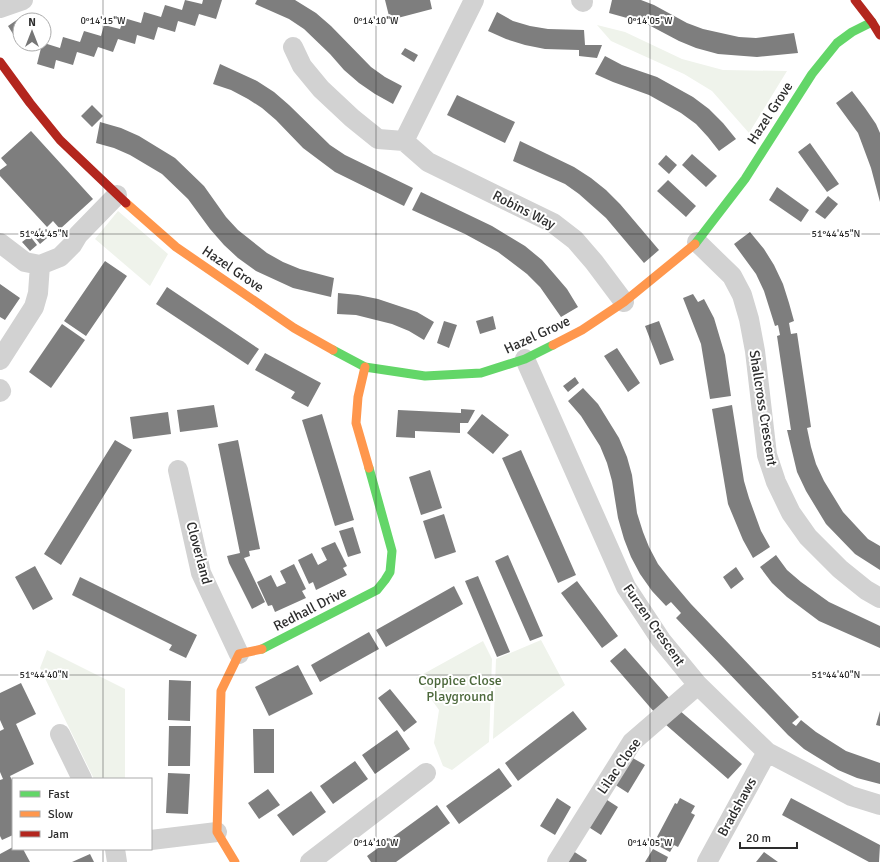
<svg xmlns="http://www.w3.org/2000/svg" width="880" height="862" viewBox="0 0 880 862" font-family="Signika,sans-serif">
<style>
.green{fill:#eff3eb}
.building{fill:#7e7e7e}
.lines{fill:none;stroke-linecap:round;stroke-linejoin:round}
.street{stroke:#d2d2d2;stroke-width:20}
.fast{stroke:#63d668;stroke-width:9}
.slow{stroke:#ff974d;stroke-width:9}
.jam{stroke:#b3261e;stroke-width:9}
.ticks{fill:none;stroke:#2d2d2d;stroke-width:1;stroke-opacity:0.45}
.labels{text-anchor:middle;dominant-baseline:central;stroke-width:4;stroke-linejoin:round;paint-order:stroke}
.street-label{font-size:14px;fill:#2d2d2d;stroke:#fff}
.park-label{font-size:14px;fill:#4c683b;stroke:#fff}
.ticks-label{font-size:10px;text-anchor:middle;fill:#2d2d2d;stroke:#fff;stroke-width:4;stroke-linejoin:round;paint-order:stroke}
</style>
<rect width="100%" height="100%" fill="#fff"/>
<path class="green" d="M597,25l28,7 57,27 41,11 64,1 -38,62 -37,-42 -28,-17 -73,-33z
M118,211l50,43 -18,32 -55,-47z
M541,640l24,45 -72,54 3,-80z
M483,641l9,18 -3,83 -37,28 -9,-4 -9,-23 5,-33 -23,-32z
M47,650l78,39v90h-31l-54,-111z"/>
<path class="building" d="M185,0l17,4 1,-4h19l-6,19 -17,-5 -4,12 -17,-5 -3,11 -17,-5 -4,13 -17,-5 -2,9 -17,-5 -5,13 -15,-5 -4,10 -17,-5 -4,13 -17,-5 -2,9 -17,-5 5,-20 2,-1 16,5 3,-11 17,5 4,-11 17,5 3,-11 16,4 4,-11 17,5 3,-11 17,5 4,-12 17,5z
M257,0h38l21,13 15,13 40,41 14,10 17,9 -9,18 -18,-10 -16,-11 -15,-13 -14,-16 -26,-25 -15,-10 -34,-15z
M385,0h45l2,9 -42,11z
M612,0h29l13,5 33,18 16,6 36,8 17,1 38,-5 4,20 -41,4 -39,-3 -22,-6 -17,-7 -34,-18 -36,-10z
M497,12l16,9 17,5 18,3 36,1 1,15h17l-5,13 -18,-2v-6l-34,-1 -20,-4 -19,-6 -18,-8z
M21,17l2,3h-3v25l-12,-19z
M405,48l13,7 -4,7 -13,-8z
M605,56l17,9 35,12 36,20 16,12 14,14 13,16 -17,12 -11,-14 -12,-13 -15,-11 -32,-18 -36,-13 -18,-8z
M220,64l37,17 17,11 15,13 41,40 15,10 68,33 -9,18 -69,-34 -32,-24 -27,-28 -14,-12 -14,-9 -17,-9 -18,-6z
M852,91l13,17 11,16 4,9v69l-9,-34 -13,-35 -22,-30z
M457,95l58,27 -10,21 -58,-28z
M92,105l11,11 -11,11 -11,-11z
M100,122l21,6 18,8 36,22 29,28 22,31 12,13 29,23 16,9 17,7 34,9 -3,19 -38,-9 -37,-17 -18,-13 -14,-13 -14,-16 -22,-30 -26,-25 -32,-19 -16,-7 -18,-5z
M31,131l62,68 -33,30 -7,-8 -6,6 -47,-51v-6l7,-5 -6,-7z
M520,141l54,26 17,11 15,12 14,14 39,46 -15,13 -38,-45 -27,-24 -14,-10 -52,-23z
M810,143l29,41 -12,8 -29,-40z
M692,154l25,22 -11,11 -24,-22z
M666,155l11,10 -8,9 -11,-10z
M668,180l28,26 -10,11 -29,-26z
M777,187l32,23 -8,12 -32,-22z
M421,192l71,34 33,20 17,14 13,15 12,14 11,18 -17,10 -21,-30 -13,-13 -29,-22 -33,-18 -53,-24z
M828,196l10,8 -13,15 -10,-7z
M40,228l7,10 -7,6 -8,-10z
M750,232l14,17 10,16 9,19 6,19 5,18 -5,2 2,11 6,-1 14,94 -4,1 4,19 5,17 8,17 19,31 25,27 12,7v24l-25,-16 -29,-30 -20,-33 -9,-19 -10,-42h4l-14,-94 3,-1 -2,-10 -3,1 -11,-35 -8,-17 -22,-30z
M30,236l7,9 -7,6 -8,-9z
M105,261l22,15 -41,60 -22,-15z
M0,284l20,14 -15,22 -5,-3z
M167,287l92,62 -11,16 -92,-61z
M338,293l20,2 20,4 39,13 17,10 -10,18 -15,-9 -17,-7 -36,-9 -19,-1z
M693,294l5,8 6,-3 10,19 11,37 6,41 -21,3 -9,-55 -18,-46z
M493,316l3,13 -16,5 -4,-13z
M444,321l13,4 -8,23 -12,-5z
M659,321l15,39 -14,5 -15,-39z
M62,324l23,16 -34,48 -22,-16z
M617,348l23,35 -12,9 -24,-36z
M265,353l56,30 -13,24 -17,-9 4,-6 -40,-22z
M575,377l4,6 -11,9 -5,-6z
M583,388l15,16 21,34 8,19 5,18 5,38 6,19 6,15 9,17 11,14 22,26 108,113 -7,6 4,3 5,-6 15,12 30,19 34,12v21l-23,-6 -19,-8 -34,-21 -16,-14 -112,-117 5,-5 -10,-11 -5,4 -14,-15 -12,-17 -9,-17 -7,-18 -6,-21 -6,-37 -5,-18 -7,-17 -19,-30 -13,-15z
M214,405l4,22 -38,5 -3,-22z
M732,405l12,76 5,17 12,33 9,16 -17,11 -10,-18 -15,-36 -16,-95z
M461,409l14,1 -7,13h-8v10l-45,-2v7l-19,-1 2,-27 63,3z
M168,412l3,22 -38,5 -3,-22z
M322,414l32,106 -19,6 -33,-106z
M482,414l27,21 -16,19 -26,-21z
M115,440l17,10 -71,115 -17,-11z
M238,440l22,109 -11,2 1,5 -6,2 21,44 -13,7 -23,-46 -2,-7 13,-3 -22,-109z
M521,450l55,125 -18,8 -56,-125z
M430,470l12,38 -21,7 -12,-38z
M444,514l12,38 -21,7 -12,-38z
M353,527l8,26 -13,4 -9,-26z
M335,542l12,24 -4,2 4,7 -31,15 -3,-8 -4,2 -11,-24 14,-7 6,12 9,-5 -6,-12z
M508,555l35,81 -13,5 -35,-80z
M776,555l11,15 14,12 28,20 51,24v22l-61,-27 -32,-24 -15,-14 -12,-16z
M294,564l12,25 -4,2 4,7 -31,14 -3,-7 -4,1 -11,-24 14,-7 6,12 9,-4 -6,-12z
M35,566l18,33 -20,11 -18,-33z
M736,567l8,12 -13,10 -8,-12z
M478,576l32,76 -13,5 -32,-76z
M80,577l117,58 -11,23 -17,-8 3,-5 -100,-50z
M577,581l41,55 -16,12 -41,-55z
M454,586l9,18 -77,43 -10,-17z
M369,632l10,17 -59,33 -9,-17z
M625,648l45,51 -15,14 -45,-52z
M298,665l15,29 -44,22 -14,-29z
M169,680l22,1 -1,40 -22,-1z
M21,683l15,31 -20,10 18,40 -24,12 3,6v53l-11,5 -2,-4v-56l3,-1 -3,-7v-41l4,-2 -4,-9v-27z
M390,689l27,33 -13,10 -26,-34z
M679,710l63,54 -14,15 -63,-55z
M573,711l14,18 -69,52 -13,-18z
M880,711v15l-4,-1z
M169,726h22l-1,40h-22z
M253,729h21v44h-20z
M397,730l13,19 -35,25 -13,-19z
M631,757l14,8 -17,28 -14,-9z
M355,761l13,18 -35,25 -13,-18z
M499,768l13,18 -53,38 -13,-18z
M168,773l22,1 -2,40 -22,-1z
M268,789l12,16 -21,14 -11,-16z
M311,791l15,21 -33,24 -16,-21z
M557,798l14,9 -16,28 -15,-9z
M604,798l14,9 -17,28 -14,-9z
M680,798l15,8 -4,7 4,2 -17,32 -4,-2 -4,7 -15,-8 4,-6 -2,-1 18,-34 2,1z
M791,798l89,47 -1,17h-10l-87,-47z
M437,805l13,18 -54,39h-25l-4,-6z
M13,847v2h10l7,13h-30v-8z
M653,849l15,8 -2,5h-21z
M573,851l14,9 -1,2h-20z
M764,852l14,10h-22z
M90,854l4,8h-22z"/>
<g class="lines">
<path class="street" d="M581,0l2,2
M0,8l23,-8
M293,47l9,19 19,23 31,29 26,21 26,2 24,21 125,61 22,17 19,22 30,40
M404,141l70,-141
M697,242l35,34 10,19 7,24 6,32 12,104 9,27 15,31 17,24 32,32 26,21 14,8
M0,243l25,19 15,3 20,-8 12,-12 6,-10 39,-40
M525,359l101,228 35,53 37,45 69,67 84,44 29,9
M0,360l34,-53 4,-14 2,-28
M0,389l1,2 -1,1
M178,470l23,103 38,81
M60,734l22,45
M151,840l66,-8
M115,849l2,13
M310,862l116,-89
M557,862l75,-120 66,-57
M707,862l60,-110"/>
<path class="fast" d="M695,244l50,-65 67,-105 25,-31 15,-11 20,-10
M333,350l32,17 60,9 56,-3 44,-14 28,-14
M262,649l115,-59 8,-10 5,-8 2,-21 -23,-83"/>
<path class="slow" d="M126,203l50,44 118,81 39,22
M553,345l29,-15 42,-28 71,-58
M365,367l-7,30 -2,26 13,45
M235,862l-18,-30 4,-141 18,-37 23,-5"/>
<path class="jam" d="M855,0l17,22 8,13
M0,62l30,41 30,37 66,63"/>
</g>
<path class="ticks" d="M103,0v779M376,0v862M650,0v862M0,234h880M0,675h880M103,849v13"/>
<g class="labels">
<g class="street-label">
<text transform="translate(770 113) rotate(-57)">Hazel Grove</text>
<text transform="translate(524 210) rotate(27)">Robins Way</text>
<text transform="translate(233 269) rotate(34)">Hazel Grove</text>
<text transform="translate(537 335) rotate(-25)">Hazel Grove</text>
<text transform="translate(763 408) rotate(81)">Shallcross Crescent</text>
<text transform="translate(199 553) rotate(75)">Cloverland</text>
<text transform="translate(310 609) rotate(-27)">Redhall Drive</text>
<text transform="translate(654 625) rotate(55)">Furzen Crescent</text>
<text transform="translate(619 766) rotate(-55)">Lilac Close</text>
<text transform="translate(737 807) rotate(-61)">Bradshaws</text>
</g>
<g class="park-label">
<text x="460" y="680">Coppice Close<tspan x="460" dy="16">Playground</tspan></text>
</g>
</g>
<g class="ticks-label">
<text x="103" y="24">0°14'15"W</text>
<text x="376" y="24">0°14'10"W</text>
<text x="650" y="24">0°14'05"W</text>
<text x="44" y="237">51°44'45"N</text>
<text x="836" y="237">51°44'45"N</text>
<text x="44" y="678">51°44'40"N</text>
<text x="836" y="678">51°44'40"N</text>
<text x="376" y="846">0°14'10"W</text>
<text x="650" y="846">0°14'05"W</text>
</g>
<rect x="12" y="778" width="140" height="72" fill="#ffffff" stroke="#ababab"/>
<rect x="20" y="791" width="20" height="6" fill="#63d668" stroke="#ababab"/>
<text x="48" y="798" font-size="12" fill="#2d2d2d">Fast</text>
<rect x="20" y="811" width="20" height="6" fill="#ff974d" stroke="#ababab"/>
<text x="48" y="818" font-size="12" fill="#2d2d2d">Slow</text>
<rect x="20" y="831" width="20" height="6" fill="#b3261e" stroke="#ababab"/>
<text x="48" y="838" font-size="12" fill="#2d2d2d">Jam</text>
<g transform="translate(32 32)"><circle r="19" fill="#ffffff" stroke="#ababab"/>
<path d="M0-3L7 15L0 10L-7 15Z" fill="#767676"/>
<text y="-6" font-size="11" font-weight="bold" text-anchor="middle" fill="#2d2d2d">N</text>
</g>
<path d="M740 842v6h57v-6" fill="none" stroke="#2d2d2d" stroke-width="2"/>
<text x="746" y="842" font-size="12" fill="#2d2d2d" stroke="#ffffff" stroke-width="3" paint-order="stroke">20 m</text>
</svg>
